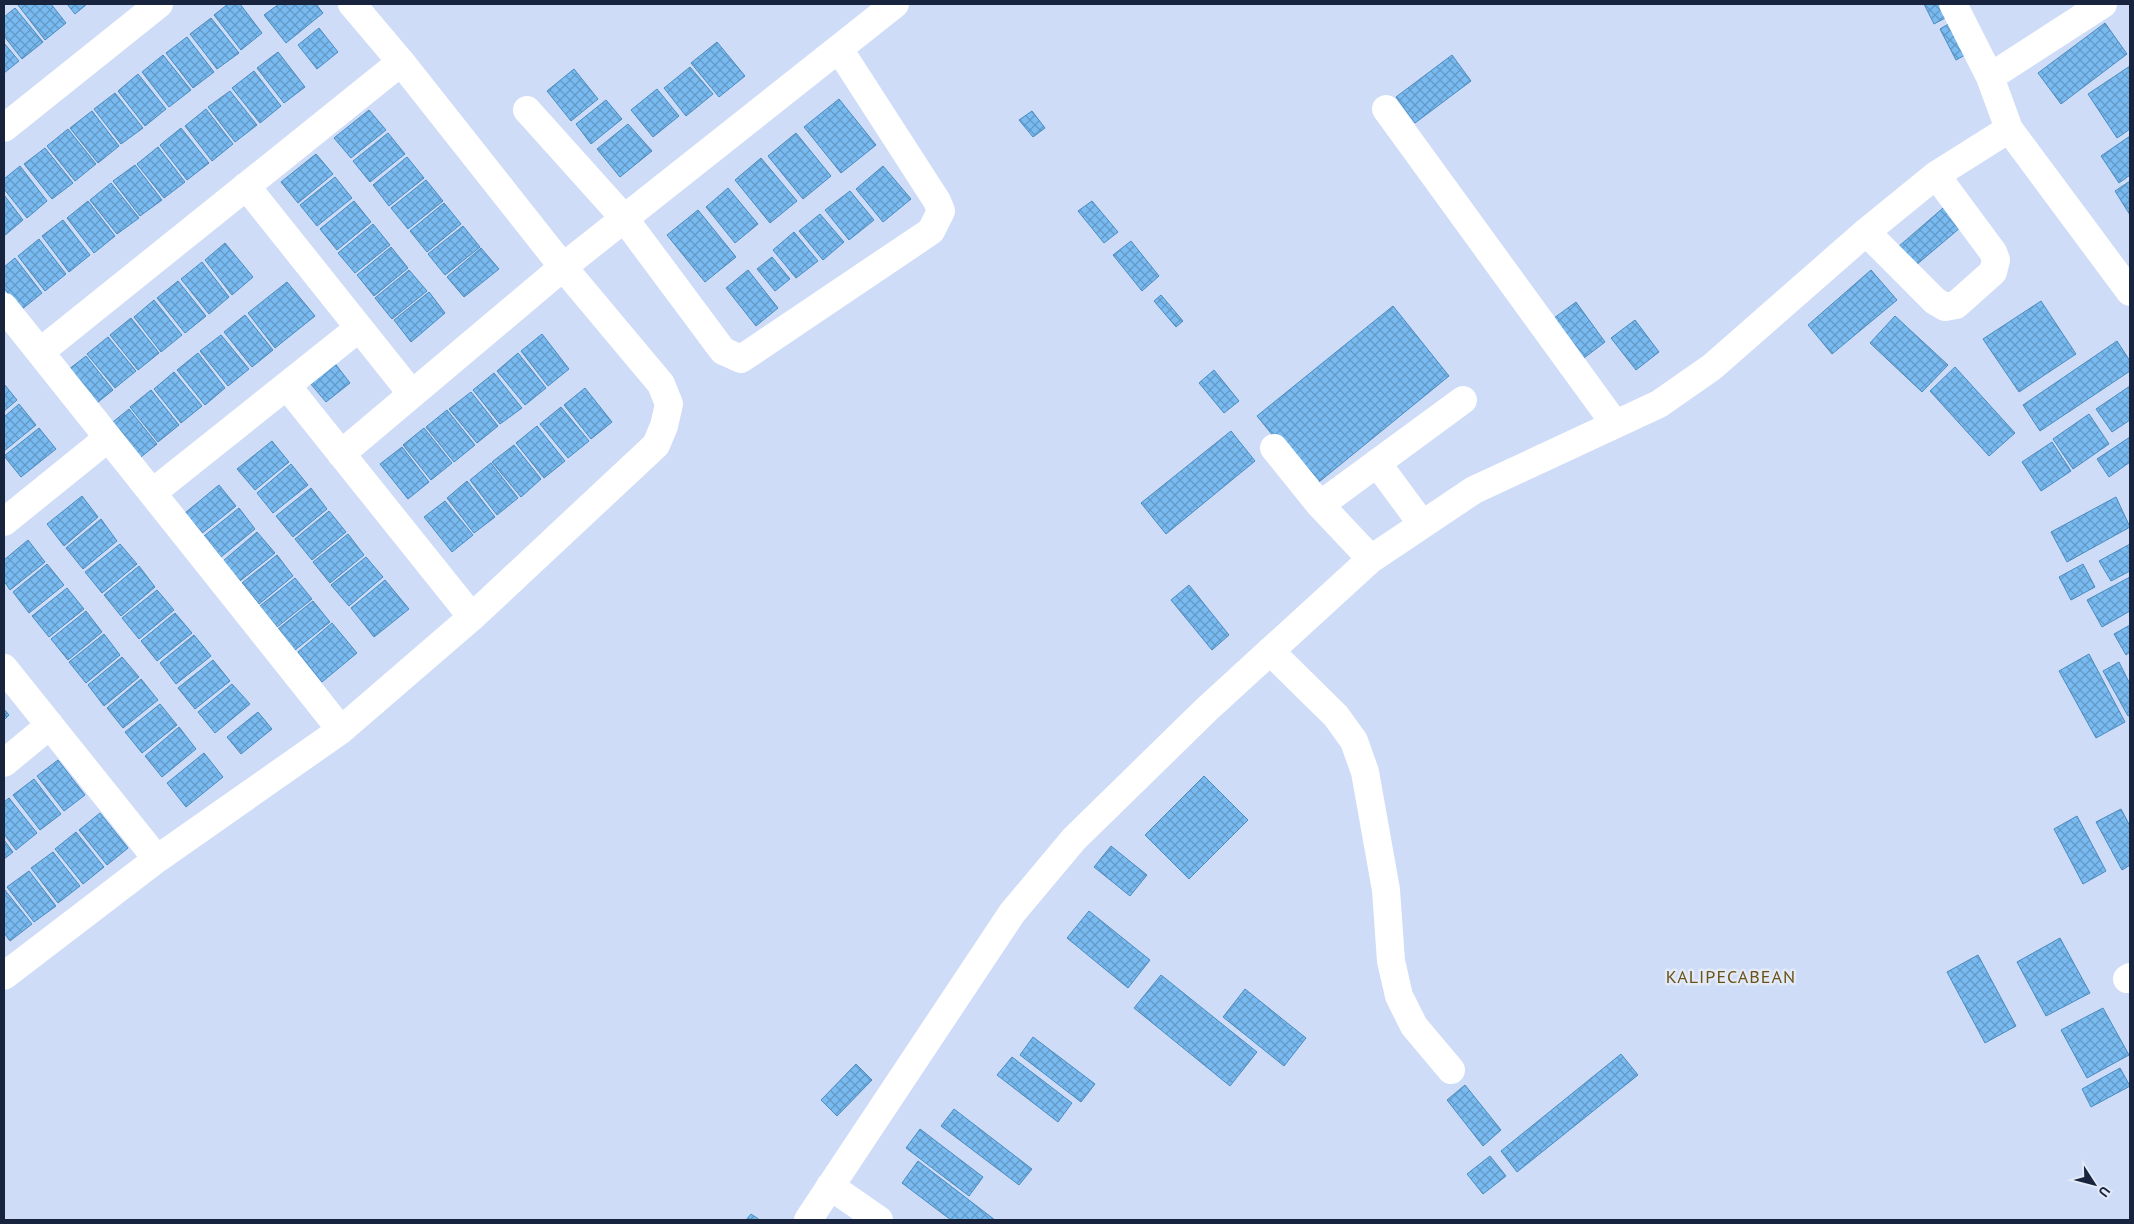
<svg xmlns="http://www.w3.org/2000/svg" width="2134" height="1224" viewBox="0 0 2134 1224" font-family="'PT Sans',sans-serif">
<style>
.building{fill:url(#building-cross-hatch);stroke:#4b8cc0}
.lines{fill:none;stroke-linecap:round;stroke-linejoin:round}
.minor{stroke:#fff;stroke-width:28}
.labels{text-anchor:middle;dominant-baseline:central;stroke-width:5;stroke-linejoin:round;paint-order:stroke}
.quarter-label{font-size:18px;letter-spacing:1px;fill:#6a5118;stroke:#e2e9f7}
</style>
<defs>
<pattern id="building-cross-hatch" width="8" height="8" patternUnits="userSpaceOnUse" patternTransform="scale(1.25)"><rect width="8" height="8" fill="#79bbf1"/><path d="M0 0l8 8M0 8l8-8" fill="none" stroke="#6298c5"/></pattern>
</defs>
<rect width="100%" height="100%" fill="#cedcf8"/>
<path class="building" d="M20,4h31l15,19 -21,17 -27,-35z
M67,4h20l-12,10z
M228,4h12l22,29 -21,17 -27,-35z
M279,4h37l7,9 -37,30 -22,-28z
M1924,4h19l6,12 -15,8z
M15,8l28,34 -21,17 -18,-23v-19z
M211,18l28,35 -22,16 -27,-35z
M1957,19l17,31 -18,10 -16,-31z
M2105,23l22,31 -66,50 -23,-31z
M319,28l19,24 -21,17 -19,-24z
M187,37l27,35 -21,16 -27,-35z
M717,42l28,34 -26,21 -28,-34z
M4,43l15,18 -15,12z
M278,52l27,35 -21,16 -27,-35z
M163,55l28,35 -22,17 -27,-35z
M1452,55l19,26 -56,42 -19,-26z
M2130,66v63l-13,9 -29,-44z
M690,67l23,27 -27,22 -22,-28z
M574,69l24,30 -27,22 -24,-30z
M254,71l27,35 -21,17 -28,-35z
M138,74l28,35 -21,17 -27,-35z
M657,89l22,27 -26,21 -22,-27z
M230,91l27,34 -22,17 -27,-35z
M115,93l28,35 -22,16 -27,-35z
M839,99l37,46 -35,28 -37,-46z
M606,100l16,19 -31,25 -15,-20z
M206,109l27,35 -21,17 -27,-35z
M369,110l17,20 -35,28 -17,-20z
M92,111l27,35 -21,17 -28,-35z
M1032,111l13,17 -12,9 -14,-17z
M628,124l24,27 -32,26 -23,-28z
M181,128l28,35 -22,17 -27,-35z
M68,129l28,35 -21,17 -28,-35z
M388,133l17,21 -35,28 -17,-21z
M796,133l35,43 -28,23 -35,-43z
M2130,136v39l-11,8 -18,-27z
M158,147l27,35 -21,16 -27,-34z
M45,148l28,35 -21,16 -28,-35z
M316,154l17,20 -35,29 -17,-21z
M407,157l17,21 -35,28 -16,-21z
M761,158l36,43 -27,22 -35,-43z
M135,165l27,35 -22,16 -27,-35z
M20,166l27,35 -20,17 -23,-29v-10z
M883,166l28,33 -28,23 -27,-33z
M335,177l17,21 -35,28 -17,-21z
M426,180l17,21 -35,28 -17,-21z
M2130,181v34l-15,-24z
M111,183l28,35 -22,16 -27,-34z
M728,188l30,36 -23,19 -29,-36z
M850,191l24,29 -25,20 -24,-30z
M4,195l19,25 -19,16z
M88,201l27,35 -21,17 -27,-35z
M354,201l17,21 -34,28 -17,-21z
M1092,201l26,31 -14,11 -26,-32z
M1950,202l17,20 -52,44 -17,-19z
M444,203l17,21 -34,28 -17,-21z
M698,210l38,47 -31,25 -38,-47z
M820,214l24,28 -21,18 -24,-29z
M63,220l27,35 -21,17 -27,-36z
M373,224l17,21 -35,28 -17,-20z
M463,226l17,21 -35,28 -17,-21z
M794,232l24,29 -22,17 -23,-28z
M39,239l27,35 -21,17 -27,-35z
M1131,241l28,35 -17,15 -29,-36z
M225,243l28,34 -21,18 -27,-35z
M391,247l17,21 -34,28 -17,-21z
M481,248l18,21 -35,28 -17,-20z
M772,257l18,22 -15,12 -18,-22z
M15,258l27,35 -21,17 -17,-22v-21z
M202,262l27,35 -20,17 -28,-35z
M409,270l18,21 -35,28 -17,-21z
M748,270l30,38 -22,18 -30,-38z
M1871,270l26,30 -65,54 -24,-29z
M178,281l28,35 -21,17 -28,-35z
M287,282l28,34 -40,32 -27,-35z
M429,292l16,21 -34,29 -17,-22z
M1161,295l22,26 -7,6 -22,-26z
M154,300l28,35 -21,17 -27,-35z
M2041,301l35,53 -57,38 -36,-53z
M1576,302l29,40 -25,19 -30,-40z
M1393,306l56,70 -135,110 -57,-70z
M245,315l28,35 -21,17 -28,-35z
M1895,316l53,49 -26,27 -52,-49z
M131,318l28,35 -21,17 -28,-35z
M1635,320l24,32 -23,18 -25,-32z
M542,334l27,35 -21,17 -27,-35z
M221,335l28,34 -21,17 -28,-35z
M108,337l28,34 -21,17 -28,-34z
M2117,341l13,20v10l-90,60 -17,-26z
M198,353l27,35 -20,17 -28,-35z
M518,353l28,35 -21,17 -28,-34z
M86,356l27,34 -21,17 -28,-34z
M330,357l20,26 -24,19 -21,-25z
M1955,367l60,66 -26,23 -59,-65z
M1214,370l25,31 -15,12 -25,-30z
M174,372l28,34 -21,17 -27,-34z
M494,373l28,35 -22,16 -27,-34z
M4,384l13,16 -13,11z
M2130,386v34l-18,12 -16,-23z
M585,388l27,34 -21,17 -27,-34z
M151,390l28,35 -21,17 -28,-35z
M471,392l27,34 -21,17 -28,-34z
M19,404l17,21 -32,26v-34z
M561,407l28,34 -21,17 -28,-34z
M129,409l28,35 -21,17 -28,-35z
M447,410l28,35 -21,17 -28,-35z
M2089,414l20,30 -36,25 -20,-30z
M537,426l28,35 -21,17 -28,-35z
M39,428l17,21 -35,28 -17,-21z
M424,428l28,35 -21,17 -28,-35z
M1231,431l24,30 -89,73 -25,-31z
M2130,437v25l-21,15 -12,-18z
M272,441l17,21 -34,28 -18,-21z
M2052,442l19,29 -30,20 -19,-29z
M514,445l27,34 -20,18 -29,-35z
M402,447l27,35 -21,17 -28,-35z
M491,463l27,35 -21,17 -27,-35z
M291,464l17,21 -35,28 -16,-20z
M467,481l28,36 -21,16 -27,-35z
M219,485l17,21 -35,28 -16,-21z
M311,488l16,21 -34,28 -17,-21z
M82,496l16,21 -34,29 -17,-22z
M2116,497l14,30 -63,35 -16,-30z
M445,501l28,34 -21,17 -28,-35z
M239,508l16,21 -34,28 -17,-21z
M329,511l17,21 -34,28 -17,-21z
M101,519l16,22 -34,28 -17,-21z
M257,532l18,21 -35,28 -17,-20z
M348,534l16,21 -34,28 -17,-21z
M28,540l17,22 -35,28 -6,-9v-21z
M120,544l17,20 -35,29 -17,-21z
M2130,544v27l-19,10 -12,-20z
M277,555l16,21 -34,28 -17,-21z
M366,557l17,20 -34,29 -18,-21z
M47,564l17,21 -35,28 -16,-21z
M2083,564l12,23 -24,13 -12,-23z
M139,566l16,21 -34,29 -17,-21z
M2130,577v34l-28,16 -15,-27z
M295,578l17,21 -35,28 -17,-21z
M385,580l24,29 -35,28 -23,-29z
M1189,585l40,50 -17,15 -41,-50z
M67,588l17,21 -35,28 -17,-21z
M157,590l17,20 -35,29 -17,-21z
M313,601l17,21 -35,28 -17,-21z
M86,611l16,21 -34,28 -17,-21z
M175,613l17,20 -35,28 -16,-20z
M332,623l25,30 -35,29 -24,-30z
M2130,625v27l-4,3 -12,-21z
M104,634l16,21 -34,28 -17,-21z
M194,635l17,21 -35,28 -16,-21z
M2089,654l36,68 -29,16 -37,-67z
M122,657l17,20 -35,29 -16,-21z
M213,660l17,21 -35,28 -17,-21z
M2119,662l11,22v31l-2,1 -25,-45z
M141,679l17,21 -35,28 -16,-20z
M232,684l18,20 -35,29 -17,-21z
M160,704l17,21 -35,28 -17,-21z
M4,709l5,6 -5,5z
M258,712l14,17 -31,25 -14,-17z
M179,727l17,22 -34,28 -17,-21z
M204,753l19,24 -37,30 -19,-24z
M58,760l27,35 -21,16 -27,-35z
M1204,776l44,44 -59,59 -44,-44z
M34,779l27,35 -21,16 -27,-35z
M9,798l28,35 -21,17 -12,-16v-32z
M2121,809l9,17v39l-8,5 -26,-48z
M100,813l28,35 -21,17 -28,-35z
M2077,816l29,55 -23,13 -29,-55z
M76,832l28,35 -21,17 -28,-35z
M4,840l9,12 -9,7z
M1111,846l36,29 -17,21 -36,-29z
M53,852l27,34 -22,17 -27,-35z
M29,871l27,35 -22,16 -27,-35z
M4,889l28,35 -22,17 -6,-8z
M1089,911l61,49 -22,28 -61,-50z
M2060,938l30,55 -44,23 -29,-54z
M1978,955l38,71 -31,17 -38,-71z
M1161,975l96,77 -27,34 -96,-78z
M1245,989l61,49 -22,28 -61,-49z
M2103,1008l26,47 -42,23 -26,-48z
M1033,1037l62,47 -14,18 -61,-47z
M1621,1054l17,21 -121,97 -16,-21z
M1012,1057l60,46 -14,19 -61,-47z
M856,1064l16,16 -35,36 -16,-16z
M2120,1068l10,18 -39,21 -9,-18z
M1465,1085l36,45 -18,16 -36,-46z
M954,1109l78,60 -13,16 -78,-59z
M920,1129l63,48 -14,19 -63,-48z
M1490,1156l16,20 -23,18 -16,-20z
M918,1161l77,59h-44l-49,-37z
M751,1214l9,6h-14z"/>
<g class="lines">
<path class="minor" d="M1953,4l37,73 19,52 121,163
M1990,77l113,-73
M1386,109l229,315
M527,110l97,108 99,133 18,8 190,-128 10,-20 -4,-10 -98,-152
M4,128l155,-124
M246,186l166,208
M1866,232l69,69 10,6 11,-2 37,-33 3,-12 -3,-8 -57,-77
M4,307l337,423
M40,352l361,-290
M287,386l185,231
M1274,448l46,57 51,54
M341,454l222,-187 332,-263
M1377,463l45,61
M152,493l207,-165
M1320,505l143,-105
M4,522l104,-84
M1270,651l66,65 18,25 11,31 21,118 5,71 8,35 15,30 37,44
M4,668l153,191
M4,763l46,-38
M4,976l153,-117 184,-129 131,-113 184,-172 8,-19 5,-22 -8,-20 -98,-117 -162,-205 -49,-58
M2127,979l3,-2
M830,1186l49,34
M808,1220l204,-307 62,-74 133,-130 164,-150 103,-69 185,-86 53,-37 154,-135 70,-57 73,-46"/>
</g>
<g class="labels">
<g class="quarter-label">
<text x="1731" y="976">KALIPECABEAN</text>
</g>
</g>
<rect width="2134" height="1224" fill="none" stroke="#18243e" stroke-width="10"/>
<g transform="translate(2094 1184) rotate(126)" stroke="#e2e9f7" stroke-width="4" paint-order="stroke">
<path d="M0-4L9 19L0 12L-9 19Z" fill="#18243e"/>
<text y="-8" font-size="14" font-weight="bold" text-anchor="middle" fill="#18243e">U</text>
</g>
</svg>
